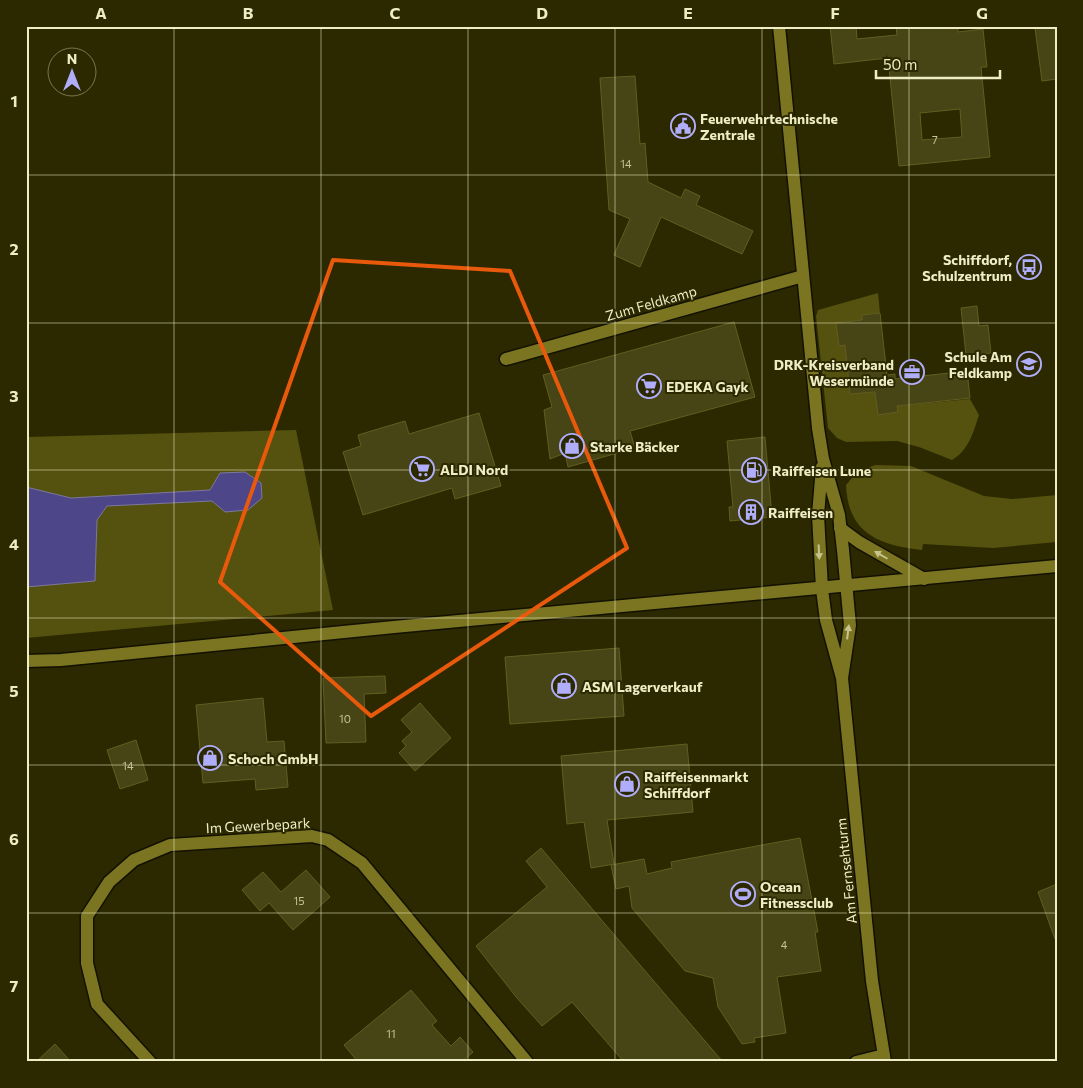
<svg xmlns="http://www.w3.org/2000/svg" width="1083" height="1088" viewBox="0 0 1083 1088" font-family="Commissioner,sans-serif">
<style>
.green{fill:#55510f}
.water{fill:#4d478a;stroke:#7e799c}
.building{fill:#474416;stroke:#625e20;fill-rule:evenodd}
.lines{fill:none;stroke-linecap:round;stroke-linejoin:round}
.street-casing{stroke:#131100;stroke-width:15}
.secondary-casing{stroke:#131100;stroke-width:15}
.street{stroke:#7b7522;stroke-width:12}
.secondary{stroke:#7b7522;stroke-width:12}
.oneway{fill:#c6c38d}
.marked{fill:none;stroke:#e8590c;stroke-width:4;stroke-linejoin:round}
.grid{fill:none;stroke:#efedc6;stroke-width:1;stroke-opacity:0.55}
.labels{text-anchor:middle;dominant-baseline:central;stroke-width:4;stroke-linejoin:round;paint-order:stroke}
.number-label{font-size:11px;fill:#c5c39a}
.poi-label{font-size:14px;font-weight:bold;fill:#efedc6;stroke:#2c2900;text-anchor:start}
.street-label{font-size:14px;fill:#efedc6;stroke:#2c2900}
.neatline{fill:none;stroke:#efedc6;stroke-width:2}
.grid-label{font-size:16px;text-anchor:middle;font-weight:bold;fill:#efedc6}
</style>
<rect width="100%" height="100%" fill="#2c2900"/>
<path class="green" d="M878,293l2,20 -18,2v5l-25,3 2,23 6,-1 5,49 25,-2 3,22 19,-2v-6l73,-7 9,16c-6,18 -10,35 -27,45l-33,-13 -22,-6 -51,1 -9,-4 -9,-10 -12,-112 2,-6z
M296,430l37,180 -307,28v-51l69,-6 2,-61 10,-14 105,-5 13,11 23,-2 -28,-37 -10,17 -139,8 -45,-11v-50z
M875,465l36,1 73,30 28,3 45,-4v47l-64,6 -70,-4 -1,6c-43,-5 -74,-16 -76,-65l10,-12z"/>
<path class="water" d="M245,472l16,11 1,15 -14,12 -23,2 -13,-11 -105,5 -10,14 -2,61 -69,6v-100l45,11 139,-8 10,-17z"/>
<path class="building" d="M830,26h26l1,13 40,-4 -1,-9h62v6l25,-3 4,38h-6l9,90 -91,9 -11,-108 -54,6zM960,109l2,28 -40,3 -2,-27z
M1057,26v53l-15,2 -7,-53z
M635,76l5,68 5,-1 3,39 33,16 4,-9 15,7 -4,9 57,26 -11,23 -81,-37 -21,50 -26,-12 16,-36 -21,-9 -9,-132z
M977,306l2,20 9,-1 3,28 -25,2 -5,-47z
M880,313l7,62 8,-1v5l72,-8 3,27 -73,8 1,6 -20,3 -3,-23 -25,2 -5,-49 -6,1 -3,-23 26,-3v-5z
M734,322l21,75 -125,34 5,17 -67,19 -3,-14 -15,6 -6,-49 8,-3 -9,-32z
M479,413l22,73 -46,13 -3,-11 -89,27 -20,-63 18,-6 -3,-11 47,-14 4,13z
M765,437l7,80 -42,4 -1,-14h4l-6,-66z
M619,648l5,68 -114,8 -5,-67z
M385,676l1,17 -22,1 2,48 -40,1 -3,-65z
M263,698l4,44 17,-1 4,46 -32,3 -1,-11 -52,4 -7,-78z
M420,703l31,35 -36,33 -16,-18 7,-7 -4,-5 10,-9 -11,-12z
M136,740l12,40 -28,9 -13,-39z
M687,744l6,68 -86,8 7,44 -23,4 -7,-46 -17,2 -6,-68z
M800,838l18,94h-3l6,39 -44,6 9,56 -32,5 1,4 -13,2 -24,-37 -5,-29 -28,-7 -53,-63 -3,-22 -13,3 -5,-24 33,-6 3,15 25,-6 -1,-6z
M541,848l58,69 124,145h-99l-52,-60 -30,24 -25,-28 -41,-52 71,-59 -21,-26z
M306,870l24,27 -37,33 -24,-27 -9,8 -18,-21 21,-18 18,20z
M1057,884v55h-2l-17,-47z
M411,990l26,31 -5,4 19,21 9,-9 13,15 -11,10h-104l-14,-17z
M55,1044l16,18h-35z"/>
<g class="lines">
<defs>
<path id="street" d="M779,26l39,402 5,31 16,56 4,35 7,75 -8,53
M506,359l297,-83
M822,467l-4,48 4,74 4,31 16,58 30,303 13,81
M150,1062l-53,-58 -10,-41v-47l22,-34 25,-22 36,-15 142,-9 16,4 34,23 165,199
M856,1062l28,-7"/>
<path id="secondary" d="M840,528l19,14 65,37
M26,661l35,-1 333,-33 663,-61"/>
</defs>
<use href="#street" class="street-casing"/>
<use href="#secondary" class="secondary-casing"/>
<use href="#street" class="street"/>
<use href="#secondary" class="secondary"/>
</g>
<defs><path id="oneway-solid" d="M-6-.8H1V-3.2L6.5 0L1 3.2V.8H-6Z" transform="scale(1.25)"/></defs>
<g class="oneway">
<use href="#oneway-solid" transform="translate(819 552) rotate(87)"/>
<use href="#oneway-solid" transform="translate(881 555) rotate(-150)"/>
<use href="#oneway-solid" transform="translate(848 632) rotate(-83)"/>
</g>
<path class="marked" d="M333,260l177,11 117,277 -256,168 -151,-134z"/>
<path class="grid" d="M174,26v1036M321,26v1036M468,26v1036M615,26v1036M762,26v1036M909,26v1036M26,175h1031M26,323h1031M26,470h1031M26,618h1031M26,765h1031M26,913h1031"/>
<defs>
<symbol id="civic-ring" viewBox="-11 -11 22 22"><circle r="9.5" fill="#2c2900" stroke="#b0aefa" stroke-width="1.5"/><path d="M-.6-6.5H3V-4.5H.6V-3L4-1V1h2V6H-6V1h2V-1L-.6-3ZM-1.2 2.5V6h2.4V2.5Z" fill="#b0aefa"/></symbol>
<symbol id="bus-ring" viewBox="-11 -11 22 22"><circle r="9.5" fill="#2c2900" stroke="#b0aefa" stroke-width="1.5"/><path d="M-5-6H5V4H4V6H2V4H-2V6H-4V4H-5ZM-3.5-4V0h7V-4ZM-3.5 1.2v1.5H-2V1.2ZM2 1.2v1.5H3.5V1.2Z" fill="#b0aefa"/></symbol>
<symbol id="school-ring" viewBox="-11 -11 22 22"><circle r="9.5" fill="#2c2900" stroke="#b0aefa" stroke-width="1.5"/><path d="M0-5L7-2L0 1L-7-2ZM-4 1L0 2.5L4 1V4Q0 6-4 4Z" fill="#b0aefa"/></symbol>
<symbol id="office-ring" viewBox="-11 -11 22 22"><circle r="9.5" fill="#2c2900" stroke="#b0aefa" stroke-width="1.5"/><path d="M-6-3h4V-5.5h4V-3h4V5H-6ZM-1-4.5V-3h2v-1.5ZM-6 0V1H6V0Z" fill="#b0aefa"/></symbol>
<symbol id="supermarket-ring" viewBox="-11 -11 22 22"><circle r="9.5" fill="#2c2900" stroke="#b0aefa" stroke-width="1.5"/><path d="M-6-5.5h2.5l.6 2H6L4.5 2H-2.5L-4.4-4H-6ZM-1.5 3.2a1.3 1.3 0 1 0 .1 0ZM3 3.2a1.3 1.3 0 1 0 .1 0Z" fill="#b0aefa"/></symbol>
<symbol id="shop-ring" viewBox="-11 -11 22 22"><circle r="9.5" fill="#2c2900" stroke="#b0aefa" stroke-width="1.5"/><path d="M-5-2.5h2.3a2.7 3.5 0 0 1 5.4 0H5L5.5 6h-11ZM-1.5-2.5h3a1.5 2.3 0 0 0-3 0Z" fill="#b0aefa"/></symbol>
<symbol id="fuel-ring" viewBox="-11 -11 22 22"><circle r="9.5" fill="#2c2900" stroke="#b0aefa" stroke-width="1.5"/><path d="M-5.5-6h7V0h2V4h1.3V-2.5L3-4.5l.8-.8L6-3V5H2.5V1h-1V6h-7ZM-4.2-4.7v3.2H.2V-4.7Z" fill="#b0aefa"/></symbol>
<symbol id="building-ring" viewBox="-11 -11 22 22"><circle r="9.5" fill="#2c2900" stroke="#b0aefa" stroke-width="1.5"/><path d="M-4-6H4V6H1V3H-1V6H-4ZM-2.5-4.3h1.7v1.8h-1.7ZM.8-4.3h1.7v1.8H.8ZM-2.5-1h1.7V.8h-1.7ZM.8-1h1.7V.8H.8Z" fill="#b0aefa"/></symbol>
<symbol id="stadium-ring" viewBox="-11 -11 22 22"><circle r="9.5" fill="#2c2900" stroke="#b0aefa" stroke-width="1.5"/><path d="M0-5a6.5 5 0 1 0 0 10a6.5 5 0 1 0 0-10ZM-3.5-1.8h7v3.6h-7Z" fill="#b0aefa"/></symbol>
</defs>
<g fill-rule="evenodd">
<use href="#civic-ring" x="669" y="112" width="28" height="28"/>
<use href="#bus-ring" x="1015" y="253" width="28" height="28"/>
<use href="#school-ring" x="1015" y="350" width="28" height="28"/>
<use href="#office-ring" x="898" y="358" width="28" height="28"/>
<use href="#supermarket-ring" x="635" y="372" width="28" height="28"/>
<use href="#shop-ring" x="558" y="432" width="28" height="28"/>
<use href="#supermarket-ring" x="408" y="455" width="28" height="28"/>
<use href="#fuel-ring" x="740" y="456" width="28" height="28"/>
<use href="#building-ring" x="737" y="498" width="28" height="28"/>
<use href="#shop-ring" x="550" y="672" width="28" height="28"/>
<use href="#shop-ring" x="196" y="744" width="28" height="28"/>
<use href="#shop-ring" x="613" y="770" width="28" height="28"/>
<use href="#stadium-ring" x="729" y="880" width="28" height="28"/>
</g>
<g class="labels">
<g class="number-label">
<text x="935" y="139">7</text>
<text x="626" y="163">14</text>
<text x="345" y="718">10</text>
<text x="128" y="765">14</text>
<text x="299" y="900">15</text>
<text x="784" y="944">4</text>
<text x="391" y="1033">11</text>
</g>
<g class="poi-label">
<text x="700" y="118">Feuerwehrtechnische<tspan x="700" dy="16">Zentrale</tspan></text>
<text x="1012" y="259" text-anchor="end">Schiffdorf,<tspan x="1012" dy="16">Schulzentrum</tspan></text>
<text x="1012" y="356" text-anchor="end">Schule Am<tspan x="1012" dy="16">Feldkamp</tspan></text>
<text x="894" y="364" text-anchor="end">DRK-Kreisverband<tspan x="894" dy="16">Wesermünde</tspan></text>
<text x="666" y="386">EDEKA Gayk</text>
<text x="590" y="446">Starke Bäcker</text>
<text x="440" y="469">ALDI Nord</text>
<text x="772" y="470">Raiffeisen Lune</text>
<text x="768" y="512">Raiffeisen</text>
<text x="582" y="686">ASM Lagerverkauf</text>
<text x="228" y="758">Schoch GmbH</text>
<text x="644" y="776">Raiffeisenmarkt<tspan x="644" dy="16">Schiffdorf</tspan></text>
<text x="760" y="886">Ocean<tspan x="760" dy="16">Fitnessclub</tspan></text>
</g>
<g class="street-label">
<text transform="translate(651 303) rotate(-16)">Zum Feldkamp</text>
<text transform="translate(258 825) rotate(-3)">Im Gewerbepark</text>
<text transform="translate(846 871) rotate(-96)">Am Fernsehturm</text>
</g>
</g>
<rect width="1083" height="1088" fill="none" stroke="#2c2900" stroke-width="55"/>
<g transform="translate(72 72)"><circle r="24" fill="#2c2900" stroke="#7a774f"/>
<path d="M0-4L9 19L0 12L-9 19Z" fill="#b0aefa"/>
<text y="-8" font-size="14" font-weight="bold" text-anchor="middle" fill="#efedc6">N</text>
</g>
<path d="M876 70v8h124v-8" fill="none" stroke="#efedc6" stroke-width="2.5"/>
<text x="883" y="70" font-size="15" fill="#efedc6" stroke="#2c2900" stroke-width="4" paint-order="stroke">50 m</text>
<rect x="28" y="28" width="1028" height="1032" class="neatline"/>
<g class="grid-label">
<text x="101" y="19">A</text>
<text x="248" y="19">B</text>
<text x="395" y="19">C</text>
<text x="542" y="19">D</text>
<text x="688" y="19">E</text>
<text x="835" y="19">F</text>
<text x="982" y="19">G</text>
<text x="14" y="107">1</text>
<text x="14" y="255">2</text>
<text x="14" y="402">3</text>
<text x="14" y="550">4</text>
<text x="14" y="697">5</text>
<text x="14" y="845">6</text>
<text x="14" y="992">7</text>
</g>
</svg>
